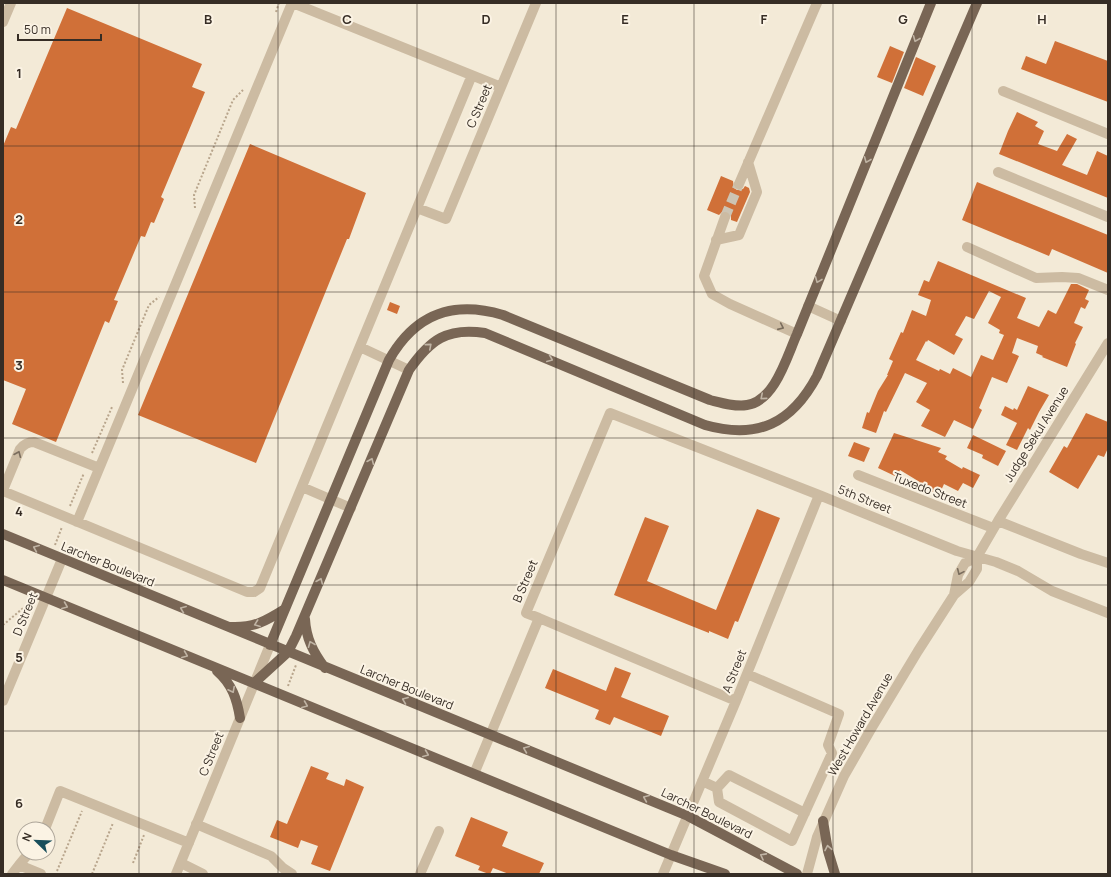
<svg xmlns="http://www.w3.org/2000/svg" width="1111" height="877" viewBox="0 0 1111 877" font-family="Manrope,sans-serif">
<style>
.building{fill:#d07038;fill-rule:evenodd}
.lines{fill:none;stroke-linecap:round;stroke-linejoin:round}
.minor-tunnel{stroke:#cdc4b3;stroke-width:10;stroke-dasharray:10 5;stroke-linecap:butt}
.path{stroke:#b8a58c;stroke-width:2;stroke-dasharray:2 2;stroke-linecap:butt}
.minor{stroke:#ccbba2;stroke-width:10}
.major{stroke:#796655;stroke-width:10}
.oneway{stroke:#c0b4a4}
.oneway2{stroke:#7a6d5d}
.grid{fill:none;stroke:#362d25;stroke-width:1;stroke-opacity:0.55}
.labels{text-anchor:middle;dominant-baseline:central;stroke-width:4;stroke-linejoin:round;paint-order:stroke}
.street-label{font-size:12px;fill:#362d25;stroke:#fbf3e4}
.grid-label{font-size:13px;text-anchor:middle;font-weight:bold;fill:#362d25;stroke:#fbf3e4;stroke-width:4;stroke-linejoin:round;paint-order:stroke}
</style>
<rect width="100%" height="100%" fill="#f3ead7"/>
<path class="building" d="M67,8l135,56 -10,23 13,5 -44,105 3,2 -10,24 -3,-1 -6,15 -4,-1 -27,64 4,1 -9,22 -4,-2 -49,121 -44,-18 14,-35 -23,-9v-234l8,-19 5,2z
M1055,41l53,20v41l-87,-33 5,-13 20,8z
M890,46l14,6 -12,31 -15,-6z
M916,57l20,9 -13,30 -19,-8z
M1017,112l21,10 -3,4 9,5 -6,13 19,7 10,-17 10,5 -15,26 25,10 10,-24 11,5v42l-109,-44 9,-23z
M250,144l116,49 -17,46h-2l-91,224 -118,-48z
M721,176l12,5 1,7 3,2 6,-1 2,-3 4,2 1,4 -13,30 -6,-2v-5l-3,-4h-5l-4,4 -12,-5z
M977,182l131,53v38l-56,-24 -3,7 -87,-36z
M938,261l88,37 -9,20 22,9 9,-17 8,4 15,-30h6l12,6 -4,9 4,2 -4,8 -4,-2 -7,16 9,4 -8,16 1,1 -9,23 -25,-10 1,-1 -7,-3 2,-7 -21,-8 -5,15 7,3 -12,27 -15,-6 -13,31 3,2 -9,19 -19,-9 -9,17 -24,-11 9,-16 -14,-8 11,-19 -22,-10 -19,39 -2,-1 -8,22 -14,-5 5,-16 2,1 9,-22 10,-16h-1l6,-14 -4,-2 12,-27 2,1 9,-23 14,6 5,-16 -13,-5 6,-15 5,2zM989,291l12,6 -13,26 12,7 -1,3 5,2 -11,25 -12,-5 -10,22 -18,-9 -3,6 -10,-5 -1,2 -23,-11 10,-19 1,1 1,-2 26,15 9,-16 -8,-4 11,-19 8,3z
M390,302l10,4 -3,8 -10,-4z
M1028,386l21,9 -10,17 -9,18 -2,-2 -11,22 -11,-5 11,-22 -16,-8 4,-9 8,4 1,-2 3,2z
M1086,413l22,9v26l-4,9 -6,-2 -20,34 -29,-17 15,-26 3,2z
M894,433l47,15 -3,4 9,4 -2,3 17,10 1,-2 17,8 -7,13 -10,-5 -5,8 -14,-7 -5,11 -17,-8 1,-3 -23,-14 -3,7 -19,-9z
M973,435l33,16 -8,15 -16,-8 1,-3 -16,-7z
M854,442l16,6 -6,14 -16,-6z
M757,509l23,9 -42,104 -3,-1 -7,18 -19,-8v2l-95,-38 31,-78 24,9 -22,55 69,29z
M615,667l16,6 -10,24 48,19 -8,20 -47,-19 -4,8 -15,-6 4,-9 -54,-22 8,-19 53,22z
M311,766l18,7 -3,6 18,7 2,-7 18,8 -34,84 -19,-7 7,-18 -17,-6 -3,8 -28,-11 7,-17 10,4z
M471,817l37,15 -6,14 42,17 -5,11h-30l-16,-6 -3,6h-1l-11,-4 2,-4 -25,-10z"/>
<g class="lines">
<path class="minor-tunnel" d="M725,217l14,-33"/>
<path class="path" d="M276,12l3,-9
M195,208l-1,-13 39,-95 10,-10
M123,383l-1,-13 27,-65 10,-8
M92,453l20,-46
M70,506l14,-33
M55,545l7,-18
M3,625l25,-21
M288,686l8,-21
M133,863l11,-28
M57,871l25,-60
M92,874l21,-51"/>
<path class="minor" d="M293,3l208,84
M3,22l8,-19
M1003,91l105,43
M998,172l110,45
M739,184l78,-181
M417,208l29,11 90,-216
M725,217l-21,59 8,18 18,10 67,30
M716,240l23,-5 18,-43 -9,-30
M967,247l69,31 26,-1 16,1 30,12
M808,306l33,15
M360,347l49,23
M858,475l135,53
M302,487l49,21
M3,490l17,-41c4,-5 8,-7 14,-7l65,26
M3,491l244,101h7l6,-4 212,-513
M998,521l83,33 27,9
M77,522l215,-519
M954,595l4,-20 7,-12 12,-6 21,-36 110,-178
M539,618l197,83
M3,701l59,-142
M474,774l65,-156 -13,-5 84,-200 209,82 138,56 39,11 22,9 34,20 56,22
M702,781l15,7 2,14 73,39 40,-88 -4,-8 11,-31 -92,-40
M717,788l12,-13 76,38
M196,824l75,32 12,12 9,6
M45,829l15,-38 129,52
M181,863l22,11
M19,865l10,-12
M12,874l7,-9 22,9
M176,874l94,-229
M420,874l19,-43
M663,874l73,-173 83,-206
M807,874l10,-37 27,-61 27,-47 47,-78 36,-56 15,-13 8,-13v-12"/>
<path class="major" d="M3,534l685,282 109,58
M3,580l668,275 54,19
M305,619c1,19 8,33 20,49
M231,627c23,1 35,-6 54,-18
M270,645l119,-285c26,-46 64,-60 114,-45l207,85c12,3 25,7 37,5 28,-4 40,-49 50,-71l134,-331
M217,671c15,13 20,28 23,47
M254,683l34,-31 8,-16 113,-266c21,-30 38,-43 76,-37l220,92c53,15 87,-2 112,-49l160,-373
M823,821l5,30 7,23"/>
</g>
<defs><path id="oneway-chevron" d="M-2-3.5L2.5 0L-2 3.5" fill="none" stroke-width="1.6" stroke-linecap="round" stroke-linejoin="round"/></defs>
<g class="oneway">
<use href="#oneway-chevron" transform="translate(916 39) rotate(112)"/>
<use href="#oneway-chevron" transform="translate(867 160) rotate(112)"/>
<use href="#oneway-chevron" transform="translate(818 280) rotate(112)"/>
<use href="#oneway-chevron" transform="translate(429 346) rotate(-41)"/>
<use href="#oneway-chevron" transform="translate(550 359) rotate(23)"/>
<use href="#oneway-chevron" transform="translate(763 397) rotate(139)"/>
<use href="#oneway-chevron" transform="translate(371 461) rotate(-67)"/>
<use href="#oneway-chevron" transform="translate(36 548) rotate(-157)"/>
<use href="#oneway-chevron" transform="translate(320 581) rotate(-67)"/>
<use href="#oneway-chevron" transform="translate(65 606) rotate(22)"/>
<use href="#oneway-chevron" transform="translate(183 609) rotate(-158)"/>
<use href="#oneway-chevron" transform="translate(257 624) rotate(160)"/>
<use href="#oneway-chevron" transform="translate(311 644) rotate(-112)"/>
<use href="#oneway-chevron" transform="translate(185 655) rotate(22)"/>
<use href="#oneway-chevron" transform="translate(232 690) rotate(63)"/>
<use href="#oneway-chevron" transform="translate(405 700) rotate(-158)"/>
<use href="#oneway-chevron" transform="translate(305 705) rotate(22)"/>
<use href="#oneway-chevron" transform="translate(526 749) rotate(-158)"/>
<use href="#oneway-chevron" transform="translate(426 754) rotate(22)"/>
<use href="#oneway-chevron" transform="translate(646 798) rotate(-157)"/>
<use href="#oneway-chevron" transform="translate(828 848) rotate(-101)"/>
<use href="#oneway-chevron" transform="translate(763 856) rotate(-152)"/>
</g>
<g class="oneway2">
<use href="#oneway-chevron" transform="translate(781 327) rotate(24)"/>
<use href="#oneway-chevron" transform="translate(18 454) rotate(-67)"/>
<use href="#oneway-chevron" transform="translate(960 572) rotate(114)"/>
</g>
<path class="grid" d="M139,3v871M278,3v871M417,3v871M556,3v871M694,3v871M833,3v871M972,3v871M3,146h1105M3,292h1105M3,438h1105M3,585h1105M3,731h1105"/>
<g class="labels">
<g class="street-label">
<text transform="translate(479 106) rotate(-67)">C Street</text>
<text transform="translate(1036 434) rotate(-58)">Judge Sekul Avenue</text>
<text transform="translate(930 490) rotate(21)">Tuxedo Street</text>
<text transform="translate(865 499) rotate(22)">5th Street</text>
<text transform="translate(108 564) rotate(22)">Larcher Boulevard</text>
<text transform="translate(525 581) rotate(-67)">B Street</text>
<text transform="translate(25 614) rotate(-68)">D Street</text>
<text transform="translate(734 671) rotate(-68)">A Street</text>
<text transform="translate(407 687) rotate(22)">Larcher Boulevard</text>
<text transform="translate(860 724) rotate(-60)">West Howard Avenue</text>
<text transform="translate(211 754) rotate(-68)">C Street</text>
<text transform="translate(707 813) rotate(26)">Larcher Boulevard</text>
</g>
</g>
<g class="grid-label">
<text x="208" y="24">B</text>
<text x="347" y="24">C</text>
<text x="486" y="24">D</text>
<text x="625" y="24">E</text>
<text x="764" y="24">F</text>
<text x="903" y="24">G</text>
<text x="1042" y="24">H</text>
<text x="19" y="78">1</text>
<text x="19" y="224">2</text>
<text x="19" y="370">3</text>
<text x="19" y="516">4</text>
<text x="19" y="662">5</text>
<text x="19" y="808">6</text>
</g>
<rect width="1111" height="877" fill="none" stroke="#362d25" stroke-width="8"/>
<g transform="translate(36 841) rotate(293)"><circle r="19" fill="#fbf3e4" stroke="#aca498"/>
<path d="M0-3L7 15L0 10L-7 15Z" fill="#184e5b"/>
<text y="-6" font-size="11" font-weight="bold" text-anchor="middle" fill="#362d25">N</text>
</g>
<path d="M18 34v6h83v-6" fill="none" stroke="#362d25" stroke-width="2"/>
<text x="24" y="34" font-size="12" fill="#362d25" stroke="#fbf3e4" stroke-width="3" paint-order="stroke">50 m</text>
</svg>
